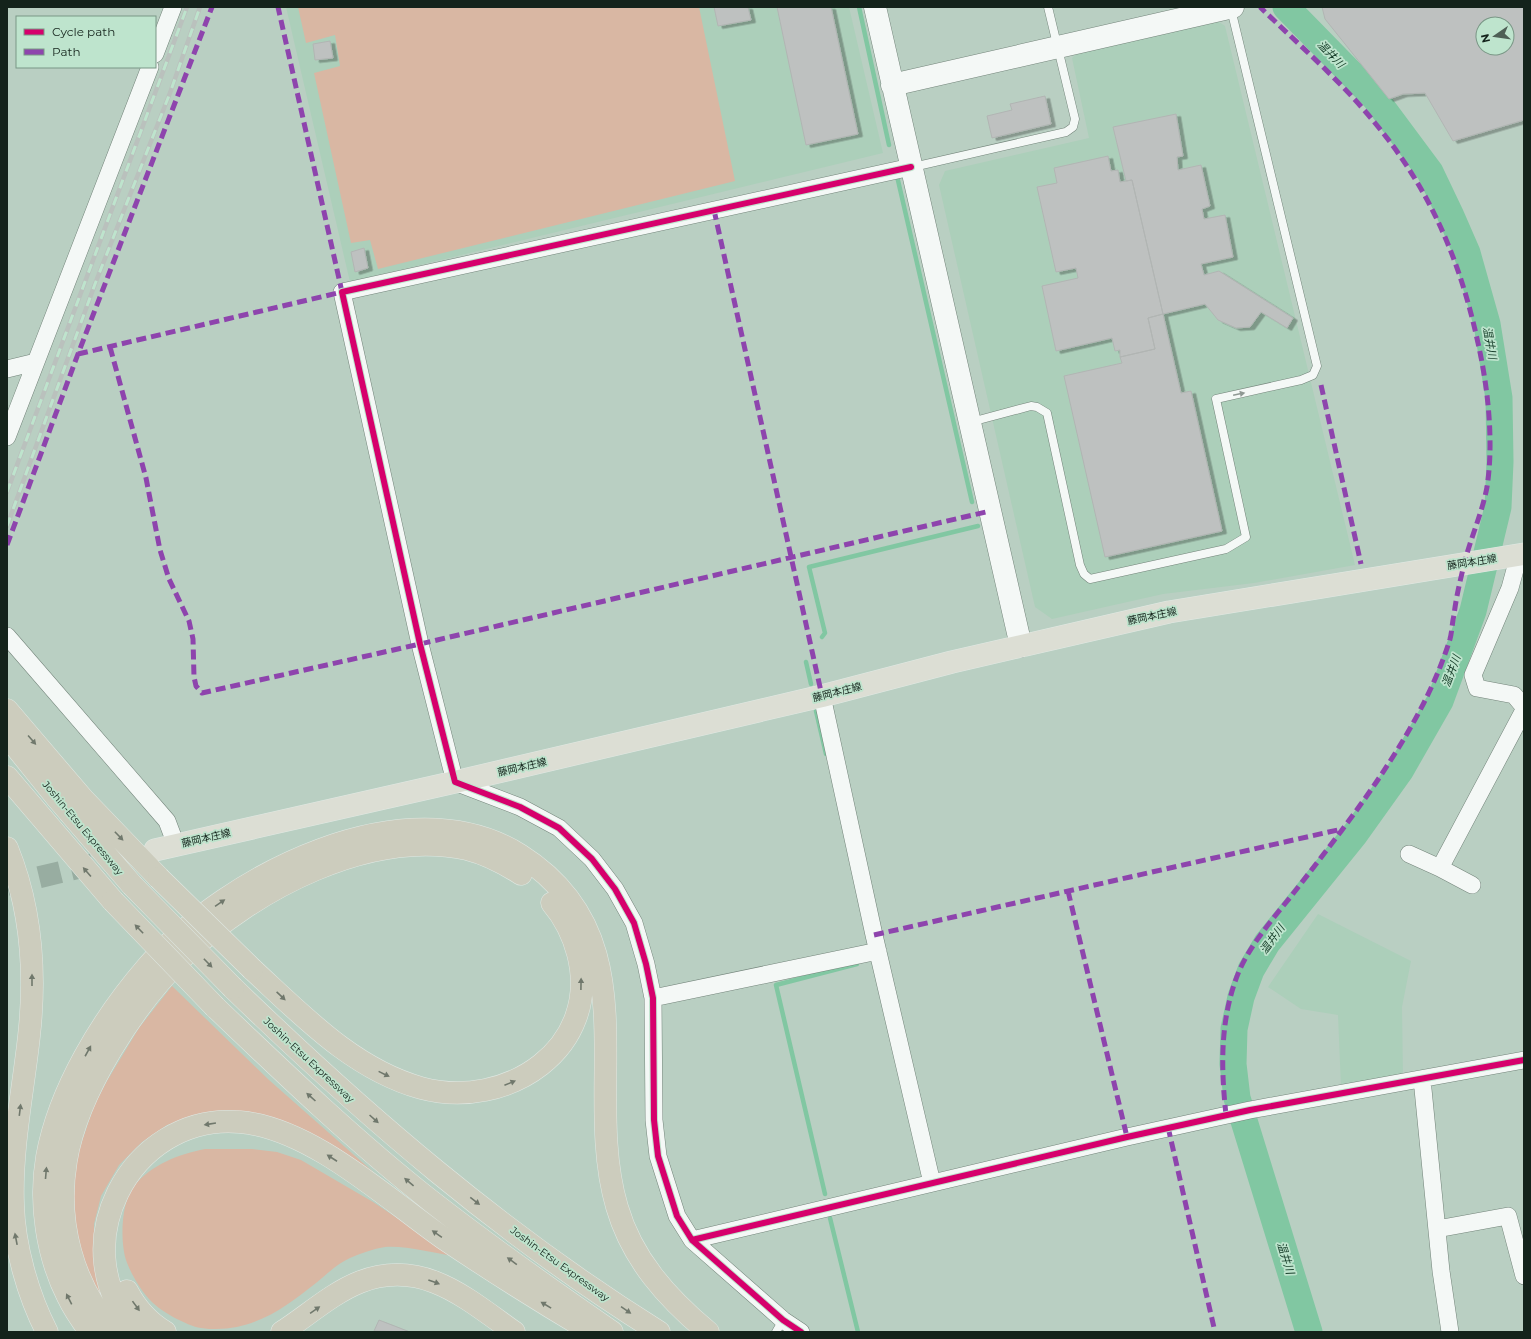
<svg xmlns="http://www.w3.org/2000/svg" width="1531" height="1339" viewBox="0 0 1531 1339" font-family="Montserrat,'Noto Sans JP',sans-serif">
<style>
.built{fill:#accfba}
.green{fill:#d9b7a3}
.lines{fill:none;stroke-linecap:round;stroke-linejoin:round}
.stream{stroke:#81c7a2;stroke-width:4.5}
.river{stroke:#81c7a2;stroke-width:27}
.building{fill:#bec1c0;stroke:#b1b5b3;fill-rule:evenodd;filter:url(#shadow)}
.primary-tunnel{stroke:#98ada1;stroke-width:22;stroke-dasharray:22 11;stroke-linecap:butt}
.lane-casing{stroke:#73847a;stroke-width:9}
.street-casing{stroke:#73847a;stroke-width:18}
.secondary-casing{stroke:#73847a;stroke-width:23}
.primary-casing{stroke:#e0e9e4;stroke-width:23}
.highway-casing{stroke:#e0e9e4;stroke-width:23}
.lane{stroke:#f4f8f6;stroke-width:8}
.street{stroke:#f4f8f6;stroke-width:17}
.secondary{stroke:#f4f8f6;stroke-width:22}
.primary{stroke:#dcded4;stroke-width:22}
.highway{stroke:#ccccbd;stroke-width:22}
.rail-casing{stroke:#bac1bd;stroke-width:4.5}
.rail{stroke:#bee4cd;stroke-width:3;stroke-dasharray:9;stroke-linecap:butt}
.highway-bridge-casing{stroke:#e0e9e4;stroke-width:23;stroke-linecap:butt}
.highway-bridge{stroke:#ccccbd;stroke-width:22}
.quiet{stroke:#8e44ad;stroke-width:5;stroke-dasharray:10 5;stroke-linecap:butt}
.cycleway-casing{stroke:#bee4cd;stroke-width:8}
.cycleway{stroke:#d6006c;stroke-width:6}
.oneway{fill:#8f9893}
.oneway2{fill:#70786c}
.labels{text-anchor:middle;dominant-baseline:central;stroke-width:3.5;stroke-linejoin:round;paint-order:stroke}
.street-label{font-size:10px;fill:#14231b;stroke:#bee4cd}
.water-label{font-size:11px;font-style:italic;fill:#163d29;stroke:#bee4cd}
</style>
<defs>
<filter id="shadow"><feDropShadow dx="4.5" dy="2.5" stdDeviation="0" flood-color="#0004"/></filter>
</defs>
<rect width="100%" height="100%" fill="#b9cfc2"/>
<path class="built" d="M286,7h563l34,146 -533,129z
M1216,20l9,6 130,539 -101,18 -91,11 -111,25 -17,-12 -96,-422 6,-14 144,-33 -17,-80 6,-6z
M1318,914l93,47 -9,46 1,69 -62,10 -3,-71 -37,-6 -33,-22z"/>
<path class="green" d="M298,7h401l36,174 -357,88 -8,-29 -19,3 -37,-170 26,-7 -5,-31 -29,8z
M172,986l97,94 119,105 -130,-70 -28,-4 -26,3 -37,11 -25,17 -23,23 -18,31 -7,28v24l4,25 19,45 -29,-38 -16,-59 3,-59 19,-56 13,-25 32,-53z
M205,1149h47l25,3 24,8 72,42 81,54c-19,-3 -51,-11 -69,-9 -12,2 -24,6 -35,11 -12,5 -24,17 -34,25 -30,24 -60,46 -100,46 -4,0 -10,0 -15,-1 -14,-2 -43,-18 -52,-29 -9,-10 -19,-27 -23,-39 -6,-19 -5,-58 8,-74 17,-21 45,-32 71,-37z"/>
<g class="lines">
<path class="stream" d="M859,7l30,138
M897,176l75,326
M822,637l3,-4 -16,-66 169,-41
M806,662l5,22
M816,711l10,43
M825,1194l-49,-209 81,-21
M830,1218l28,114"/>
<path class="river" d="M1286,7l89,91 55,74 20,42 17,39 20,71 12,74 1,64 -2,45 -25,104 -33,90 -40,70 -45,63 -88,109 -16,27 -10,27 -7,32 -1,35 4,34 72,234"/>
</g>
<path class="building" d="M714,7h34l3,13 -33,6z
M777,7h54l27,127 -52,11z
M1322,7h202v113l-71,21 -28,-48 -22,1 -14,5 -64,-80zM1483,24h24v24h-24z
M330,41l3,17 -18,2 -2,-16z
M1045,96l6,28 -59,14 -5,-22 25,-6 -2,-6z
M1176,114l7,42 -6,1 1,13 23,-5 9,41 -8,3 2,10 21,-4 8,42 -32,7 3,11 15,-4 74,47 -6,10 -26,-16 -11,15 -14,1 -18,-8 -13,-16 -42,10 -31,-134 -6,1 -13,-54z
M1108,156l3,15 7,-1 2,12 12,-2 31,134 -15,4 7,31 -35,8v-7l-5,1 -3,-13 -56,13 -14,-65 36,-8 -2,-10 -20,4 -19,-85 20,-4 -3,-15z
M364,248l4,20 -13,4 -4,-20z
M1163,314l18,79 10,-2 31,140 -117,26 -41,-181 58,-13 -2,-6 35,-8 -7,-31z
M379,1320l31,12 -36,-1z"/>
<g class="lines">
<path class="primary-tunnel" d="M7,885l120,-29"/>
<defs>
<path id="lane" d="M913,167l153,-35 7,-5 2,-8 -27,-112
M971,422l60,-16 6,1 10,6 33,152 4,9 6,5 136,-30 20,-12 -30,-138 85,-19 12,-5 4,-9 -86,-357
M776,1332l7,-12"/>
<path id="street" d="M155,54l18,-47
M7,369l29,-7
M7,437l143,-370
M1519,555l-9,33 -37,87 4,13 37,7 10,12
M7,636l160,185 9,24
M822,696l52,239 58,248
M1409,854l31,14 32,17
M1440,868l84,-158
M653,998l225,-47
M1422,1079l19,192 9,61
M1437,1229l71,-13 16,60
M692,1240l435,-103 123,-27 274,-50
M801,1332l-18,-12 -91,-80 -15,-24 -19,-60 -4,-36 -1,-122 -7,-34 -12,-41 -19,-34 -23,-30 -33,-31 -39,-21 -65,-25 -35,-138 -78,-352 569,-125"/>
<path id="secondary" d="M875,7l146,639
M892,85l341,-78"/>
<path id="primary" d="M155,850l300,-68 367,-86 130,-34 217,-50 355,-58"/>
<path id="highway" d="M7,710l76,89 76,79
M7,736l50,62 75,87
M7,777l106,124
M7,848c24,59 29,125 22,188 -6,56 -18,112 -16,168 1,42 15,91 34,128
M252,969c51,47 101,100 169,119 86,23 181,-40 157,-134 -5,-19 -14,-37 -26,-51
M233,988c131,127 270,247 426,344
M215,1007c70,67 140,134 216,194 59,46 120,89 181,131
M127,1291c9,17 21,31 38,41
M90,1332c-8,-11 -16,-22 -22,-35 -21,-41 -29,-94 -21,-140 12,-68 56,-139 101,-191 78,-90 258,-183 372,-111 133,84 61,230 97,352 15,52 50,91 91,125
M114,1332c-42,-47 -58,-110 -48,-171 11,-69 69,-158 119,-206 68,-65 184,-127 282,-106 20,5 37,14 54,25
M138,1332c-79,-81 -9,-220 102,-210 71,6 146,76 203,116 49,33 98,64 149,94
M282,1332c25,-16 50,-39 78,-50 62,-24 106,16 154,50"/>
</defs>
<use href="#lane" class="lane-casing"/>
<use href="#street" class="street-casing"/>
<use href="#secondary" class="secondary-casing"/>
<use href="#primary" class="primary-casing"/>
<use href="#highway" class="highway-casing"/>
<use href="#lane" class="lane"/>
<use href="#street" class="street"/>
<use href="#secondary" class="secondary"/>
<use href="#primary" class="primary"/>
<use href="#highway" class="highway"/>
<defs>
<path id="rail" d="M7,492l180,-485
M7,526l88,-242 75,-191 30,-86"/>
</defs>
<use href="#rail" class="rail-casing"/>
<use href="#rail" class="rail"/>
<defs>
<path id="highway-bridge" d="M159,878l93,91
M132,885l101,103
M113,901l102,106"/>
</defs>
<use href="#highway-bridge" class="highway-bridge-casing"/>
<use href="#highway-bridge" class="highway-bridge"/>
<path class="quiet" d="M1231,7v1
M714,210l108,486
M110,347l36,131 14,72 9,29 20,42 4,18 1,38 2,9 6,7 218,-49 570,-133
M78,354l264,-62 -64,-285
M1321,385l40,179
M7,545l71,-191 134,-347
M1068,891l59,246
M874,935l468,-106
M1226,1115c-5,-46 -6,-92 10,-136 11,-31 36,-59 56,-84 28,-36 57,-73 83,-111 30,-44 59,-93 75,-145 2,-7 2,-16 4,-24 2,-17 6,-34 10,-50 6,-26 18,-51 23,-78 7,-45 1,-100 -9,-144 -18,-83 -48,-154 -103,-220 -34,-42 -76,-78 -115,-116
M1168,1127l47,205"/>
<defs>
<path id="cycleway" d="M692,1240l435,-103 123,-27 274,-50
M801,1332l-18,-12 -91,-80 -15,-24 -19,-60 -4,-36 -1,-122 -7,-34 -12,-41 -19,-34 -23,-30 -33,-31 -39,-21 -65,-25 -35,-138 -78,-352 569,-125"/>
</defs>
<use href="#cycleway" class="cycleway-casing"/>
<use href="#cycleway" class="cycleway"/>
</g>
<defs><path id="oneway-solid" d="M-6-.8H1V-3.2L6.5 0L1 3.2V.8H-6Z"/></defs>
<use class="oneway" href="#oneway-solid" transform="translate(1239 394) rotate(-12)"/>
<g class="oneway2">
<use href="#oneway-solid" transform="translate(32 740) rotate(49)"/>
<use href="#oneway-solid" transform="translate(119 836) rotate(46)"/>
<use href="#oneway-solid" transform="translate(87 872) rotate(-131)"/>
<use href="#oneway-solid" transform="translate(220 903) rotate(-34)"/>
<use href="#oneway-solid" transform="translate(139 929) rotate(-134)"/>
<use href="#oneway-solid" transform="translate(208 963) rotate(46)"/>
<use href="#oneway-solid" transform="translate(32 980) rotate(-90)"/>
<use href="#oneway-solid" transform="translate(581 984) rotate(-89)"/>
<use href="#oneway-solid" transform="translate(281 996) rotate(43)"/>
<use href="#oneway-solid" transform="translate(88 1051) rotate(-61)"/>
<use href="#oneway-solid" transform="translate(384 1074) rotate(26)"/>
<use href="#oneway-solid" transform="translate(510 1083) rotate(-22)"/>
<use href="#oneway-solid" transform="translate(311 1097) rotate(-138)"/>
<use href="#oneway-solid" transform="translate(20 1110) rotate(-83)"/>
<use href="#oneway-solid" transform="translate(374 1119) rotate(42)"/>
<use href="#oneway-solid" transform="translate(210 1124) rotate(171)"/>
<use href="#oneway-solid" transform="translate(332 1158) rotate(-147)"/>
<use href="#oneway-solid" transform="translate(46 1173) rotate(-85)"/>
<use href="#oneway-solid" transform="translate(409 1182) rotate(-140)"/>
<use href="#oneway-solid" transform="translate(475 1201) rotate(38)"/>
<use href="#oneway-solid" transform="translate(437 1234) rotate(-145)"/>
<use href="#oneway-solid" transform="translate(16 1239) rotate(-101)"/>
<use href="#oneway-solid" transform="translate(512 1261) rotate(-144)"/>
<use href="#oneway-solid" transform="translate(434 1282) rotate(20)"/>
<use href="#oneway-solid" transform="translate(69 1299) rotate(-117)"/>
<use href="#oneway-solid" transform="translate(546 1305) rotate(-149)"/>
<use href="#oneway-solid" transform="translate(136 1306) rotate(54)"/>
<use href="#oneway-solid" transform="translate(315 1310) rotate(-35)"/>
<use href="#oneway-solid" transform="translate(626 1310) rotate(34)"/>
</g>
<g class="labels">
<g class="street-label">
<text transform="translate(1472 562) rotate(-9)">藤岡本庄線</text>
<text transform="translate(1152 616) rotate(-12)">藤岡本庄線</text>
<text transform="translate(837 692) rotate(-14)">藤岡本庄線</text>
<text transform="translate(522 767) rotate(-13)">藤岡本庄線</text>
<text transform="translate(83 828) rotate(50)">Joshin-Etsu Expressway</text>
<text transform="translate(206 838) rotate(-13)">藤岡本庄線</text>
<text transform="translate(309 1060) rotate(43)">Joshin-Etsu Expressway</text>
<text transform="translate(560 1264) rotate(36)">Joshin-Etsu Expressway</text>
</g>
<g class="water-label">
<text transform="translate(1331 54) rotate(46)">温井川</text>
<text transform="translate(1490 343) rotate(80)">温井川</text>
<text transform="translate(1451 671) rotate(-70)">温井川</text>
<text transform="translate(1272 939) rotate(-54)">温井川</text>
<text transform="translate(1286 1258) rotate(73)">温井川</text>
</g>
</g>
<rect width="1531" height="1339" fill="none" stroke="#14231b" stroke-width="16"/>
<rect x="16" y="16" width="140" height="52" fill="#bee4cd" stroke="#7a9786"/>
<rect x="24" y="29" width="20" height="6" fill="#d6006c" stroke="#7a9786"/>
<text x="52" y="36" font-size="12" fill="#14231b">Cycle path</text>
<rect x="24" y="49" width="20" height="6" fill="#8e44ad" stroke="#7a9786"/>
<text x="52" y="56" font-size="12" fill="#14231b">Path</text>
<g transform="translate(1495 36) rotate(257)"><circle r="19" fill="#bee4cd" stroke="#7a9786"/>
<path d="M0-3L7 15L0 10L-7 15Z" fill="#4e5f55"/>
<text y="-6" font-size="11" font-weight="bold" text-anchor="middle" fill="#14231b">N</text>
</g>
</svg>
